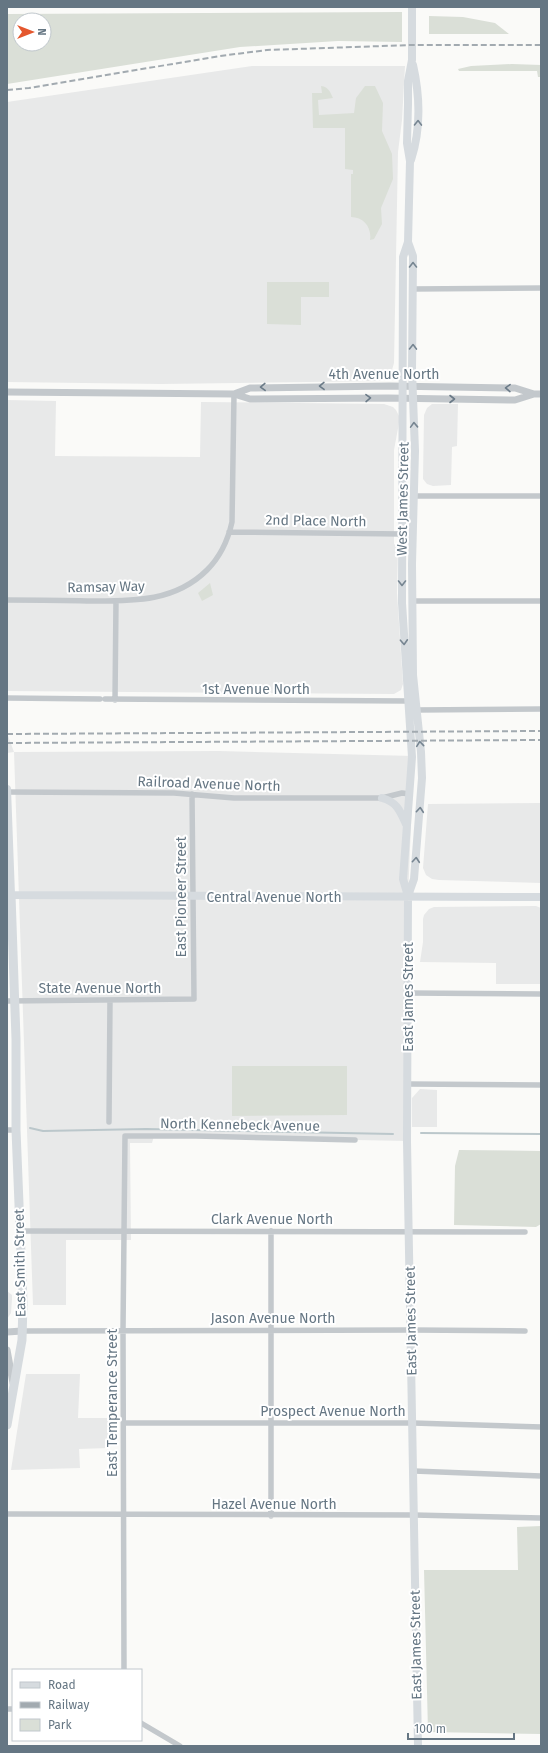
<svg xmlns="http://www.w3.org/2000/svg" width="548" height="1753" viewBox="0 0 548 1753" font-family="'Fira Sans',sans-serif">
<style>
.built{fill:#e8e9e9}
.green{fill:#dadfd7;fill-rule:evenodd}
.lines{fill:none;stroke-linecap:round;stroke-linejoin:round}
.stream{stroke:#bbc7cb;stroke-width:2}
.minor{stroke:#c3c8cc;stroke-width:5.5}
.tertiary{stroke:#c3c8cc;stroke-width:7}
.secondary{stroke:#d6dbdf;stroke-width:8}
.primary{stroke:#d6dbdf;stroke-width:9}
.rail{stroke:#a2aab0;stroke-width:2;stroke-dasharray:6 3;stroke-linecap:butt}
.oneway{stroke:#768591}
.oneway2{stroke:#6a7a87}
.labels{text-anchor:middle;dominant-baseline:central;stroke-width:4;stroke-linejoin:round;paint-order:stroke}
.street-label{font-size:14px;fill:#657683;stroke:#fff}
</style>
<rect width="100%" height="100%" fill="#fafaf8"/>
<path class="built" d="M252,66h153l-3,54 -4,32 -4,211 -2,7 -5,7 -7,4 -219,3 -154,-2v-280z
M7,400l49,1 -1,55 145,1 1,-55 183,2 9,3 3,3 3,6v7l-5,27v94l4,3 -1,46 6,91 -2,6 -7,4 -387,-3z
M432,404h26l-1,42 -5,1 -1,38 -18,1 -6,-2 -4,-5 1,-64 3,-7z
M7,733l7,19 205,-1 195,5 -6,140 -1,245 -253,-5 -2,7h-22l1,97h-65v65h-33l-19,-553 -7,1z
M541,803v80l-102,-3 -7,-1 -6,-4 -3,-7 5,-64z
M536,906l5,2v76h-45v-21l-76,-1 3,-20v-23l1,-4 5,-6 5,-2z
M420,1089l17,1v37h-25v-29z
M7,1291l5,4v4l-1,14 -4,6z
M26,1374h54l-2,44h30v30l-29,1 1,19 -69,2z"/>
<path class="green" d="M402,12v30l-64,-1 -98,6 -233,37v-70zM20,20h24v24h-24z
M429,16l34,1 32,6 14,11h-80z
M512,64l29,1v12h-3l-1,-6h-78l-1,-2 13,-3z
M321,86c8,1 9,6 12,12l-15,2 1,15 35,-2 2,-15 9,-12h10l8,17 -1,28 10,23 1,25 -12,29 1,16 -8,15 -4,1c2,-12 -6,-23 -19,-23v-43h2v-4l-8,-1v-41h-32l-1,-35h10z
M267,282h62v15h-28v28l-34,-1z
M210,583l3,12 -11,6 -4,-8z
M232,1066h115v49l-115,1z
M459,1150l82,1v73l-5,3 -82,-2 1,-59z
M541,1526v208l-113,-2 -4,-162h94l-1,-43z"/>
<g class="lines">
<path class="stream" d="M30,1128l13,3 103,-2 247,5
M421,1133l120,1"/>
<path class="minor" d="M413,289l128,-1
M413,496h128
M229,532l173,2
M7,600c27,0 53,0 80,1 43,0 87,2 120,-31 13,-13 21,-30 25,-48l2,-128
M412,601h129
M7,698l93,1
M105,699l302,2
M115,700l1,-99
M416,710l125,-1
M7,792l167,1 60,5h148l20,-5 8,1
M408,993l133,1
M7,1001l187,-2 -2,-205
M408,1084l133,1
M109,1122l1,-122
M7,1130h9
M20,1231l505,1
M271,1231v285
M22,1331l390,-1 113,1
M124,1423h289l128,4
M414,1471l127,5
M7,1514l407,1 127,3
M124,1670l-1,-340 2,-194h71l159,4
M7,1709h6
M141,1723l39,23"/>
<path class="tertiary" d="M7,392l227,2 16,5 138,-1 127,2 19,-6h7
M234,394l16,-6 140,-2 125,2 19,6
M7,1332l15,-1
M7,1350l6,33"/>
<path class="secondary" d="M412,7v53l-4,21v23l-1,39 3,18 -2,81 -5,15 -1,346 10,154 -9,122 5,17 -1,245 11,605
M411,160c10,-31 9,-64 2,-95
M408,242l5,14 -1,115 3,80 -3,113 1,111 8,77 1,26 -8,101 -6,17
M7,789l4,106 530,2
M382,798c15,4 18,13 24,26"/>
<path class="primary" d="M7,895h4l5,144v91l7,173 -1,37 -15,85"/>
<path class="rail" d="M7,90l22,-2 191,-32 47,-6 145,-5h129
M7,734l534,-3
M7,743l534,-3"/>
</g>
<defs><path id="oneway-chevron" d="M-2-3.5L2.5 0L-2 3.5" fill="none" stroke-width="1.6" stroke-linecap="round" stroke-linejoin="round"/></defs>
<g class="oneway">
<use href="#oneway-chevron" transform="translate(418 123) rotate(-89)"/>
<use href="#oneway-chevron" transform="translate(413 265) rotate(-90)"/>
<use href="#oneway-chevron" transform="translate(413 347) rotate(-89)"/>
<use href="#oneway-chevron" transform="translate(414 425) rotate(-92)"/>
<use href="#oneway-chevron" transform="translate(402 583) rotate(90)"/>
<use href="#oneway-chevron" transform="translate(404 642) rotate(87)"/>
<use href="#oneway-chevron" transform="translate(420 744) rotate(-96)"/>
<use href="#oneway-chevron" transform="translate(420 810) rotate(-85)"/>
<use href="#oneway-chevron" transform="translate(416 860) rotate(-85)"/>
</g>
<g class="oneway2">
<use href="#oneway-chevron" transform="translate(322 386) rotate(179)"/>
<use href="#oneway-chevron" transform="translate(263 387) rotate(178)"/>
<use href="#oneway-chevron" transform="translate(508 388) rotate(-179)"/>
<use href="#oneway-chevron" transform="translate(368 398) rotate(-1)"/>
<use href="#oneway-chevron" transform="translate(452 399)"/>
</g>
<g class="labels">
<g class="street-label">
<text x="384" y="374">4th Avenue North</text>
<text transform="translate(403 499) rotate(-89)">West James Street</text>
<text transform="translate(316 521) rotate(1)">2nd Place North</text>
<text transform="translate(106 587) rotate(-1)">Ramsay Way</text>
<text x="256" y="689">1st Avenue North</text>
<text transform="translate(209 784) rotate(2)">Railroad Avenue North</text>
<text transform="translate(181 897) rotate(-90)">East Pioneer Street</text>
<text x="274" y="897">Central Avenue North</text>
<text x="100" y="988">State Avenue North</text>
<text transform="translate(408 997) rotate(-90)">East James Street</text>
<text transform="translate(240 1125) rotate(1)">North Kennebeck Avenue</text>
<text x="272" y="1219">Clark Avenue North</text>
<text transform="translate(20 1263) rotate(-91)">East Smith Street</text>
<text x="273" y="1318">Jason Avenue North</text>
<text transform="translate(411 1321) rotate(-91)">East James Street</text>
<text transform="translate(112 1403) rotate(-90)">East Temperance Street</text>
<text x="333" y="1411">Prospect Avenue North</text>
<text x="274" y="1504">Hazel Avenue North</text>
<text transform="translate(416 1645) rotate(-91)">East James Street</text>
</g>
</g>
<rect width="548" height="1753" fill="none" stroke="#657683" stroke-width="16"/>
<rect x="12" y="1669" width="130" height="72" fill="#ffffff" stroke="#c1c8cd"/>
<rect x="20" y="1682" width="20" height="6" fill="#d6dbdf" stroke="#c1c8cd"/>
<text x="48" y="1689" font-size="12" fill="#657683">Road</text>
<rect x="20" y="1702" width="20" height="6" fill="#a2aab0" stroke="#c1c8cd"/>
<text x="48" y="1709" font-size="12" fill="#657683">Railway</text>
<rect x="20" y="1719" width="20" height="12" fill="#dadfd7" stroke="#c1c8cd"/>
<text x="48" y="1729" font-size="12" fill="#657683">Park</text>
<g transform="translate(32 32) rotate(90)"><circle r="19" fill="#ffffff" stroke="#c1c8cd"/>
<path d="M0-3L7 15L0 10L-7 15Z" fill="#e4572e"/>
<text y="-6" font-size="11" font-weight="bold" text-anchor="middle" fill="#657683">N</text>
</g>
<path d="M408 1733v6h106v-6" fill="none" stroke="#657683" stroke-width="2"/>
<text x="414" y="1733" font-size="12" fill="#657683" stroke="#ffffff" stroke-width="3" paint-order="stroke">100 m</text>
</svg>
